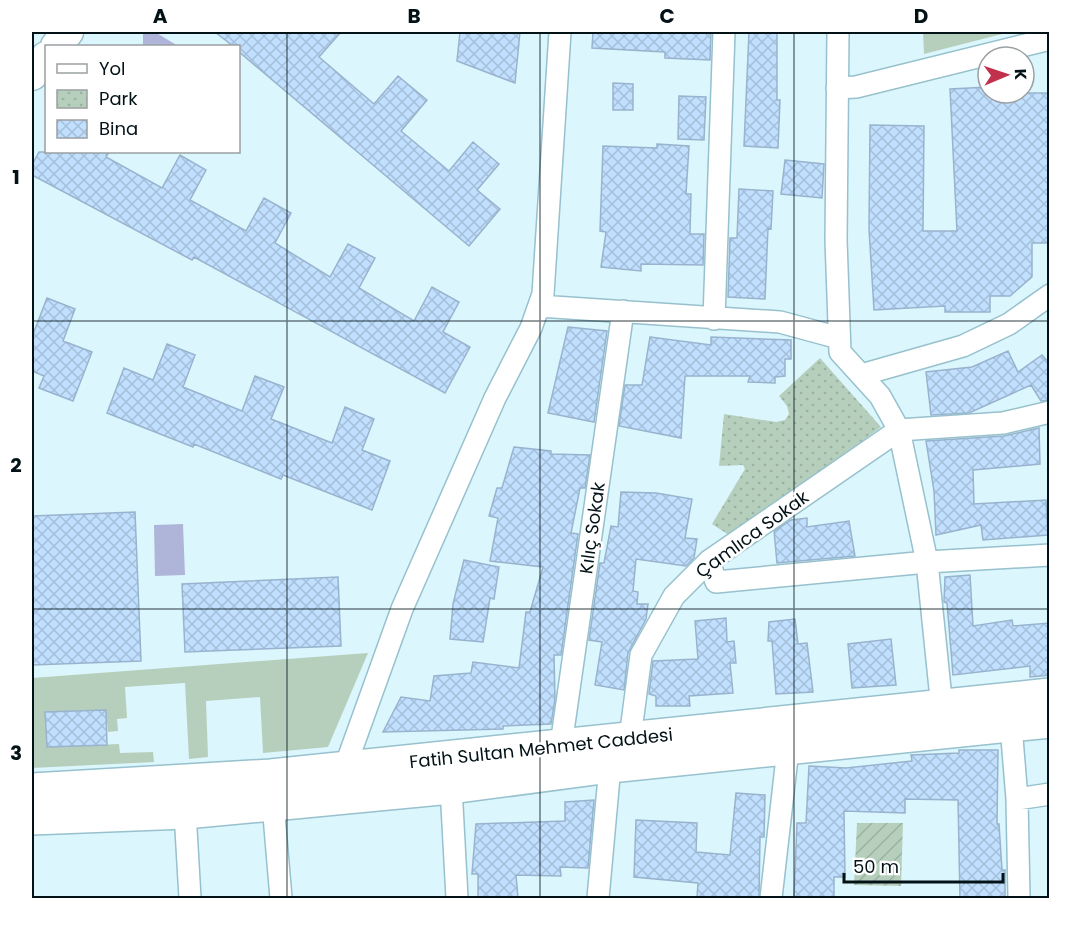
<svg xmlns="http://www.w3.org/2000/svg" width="1081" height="930" viewBox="0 0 1081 930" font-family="Poppins,sans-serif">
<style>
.grass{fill:#b6cfbc}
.park{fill:url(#park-dots)}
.garden{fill:url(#garden-furrows)}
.water{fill:#afb4d9}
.building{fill:url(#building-cross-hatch);stroke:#98b3cd;stroke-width:1.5}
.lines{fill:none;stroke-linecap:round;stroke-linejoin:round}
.street-casing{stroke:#96c1cd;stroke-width:24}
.secondary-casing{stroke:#96c1cd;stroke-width:33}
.primary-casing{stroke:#96c1cd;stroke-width:36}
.street{stroke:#fff;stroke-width:21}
.secondary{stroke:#fff;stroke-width:30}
.primary{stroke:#fff;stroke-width:33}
.grid{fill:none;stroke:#031216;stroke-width:1.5;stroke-opacity:0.55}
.labels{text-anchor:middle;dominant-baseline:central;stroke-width:5;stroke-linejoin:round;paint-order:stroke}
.street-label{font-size:18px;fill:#031216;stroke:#fff}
.neatline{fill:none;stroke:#031216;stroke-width:2}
.grid-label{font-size:20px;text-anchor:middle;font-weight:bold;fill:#031216}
</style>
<defs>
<pattern id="park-dots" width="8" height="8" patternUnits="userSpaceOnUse" patternTransform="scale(1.5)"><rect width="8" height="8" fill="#b6cfbc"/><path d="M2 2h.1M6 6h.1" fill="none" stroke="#9bb1a1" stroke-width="1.8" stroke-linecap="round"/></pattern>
<pattern id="garden-furrows" width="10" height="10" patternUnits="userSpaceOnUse" patternTransform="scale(1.5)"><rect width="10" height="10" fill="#b6cfbc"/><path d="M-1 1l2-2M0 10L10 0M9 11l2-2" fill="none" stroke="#9bb1a1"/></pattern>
<pattern id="building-cross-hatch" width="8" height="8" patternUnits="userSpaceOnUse" patternTransform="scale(1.5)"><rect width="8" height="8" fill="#c1e0ff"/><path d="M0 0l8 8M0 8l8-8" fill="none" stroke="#a4bfda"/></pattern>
</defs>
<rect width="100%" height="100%" fill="#dcf6fd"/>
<path class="grass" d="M923,32h87l-86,22z
M368,653l-40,94 -65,6 -3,-56 -54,4 2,56 -19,2 -4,-76 -60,4 2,31 -10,1 1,12 -10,1 -2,-22 -60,2 1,35 72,-3 1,9 33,-1 1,10 -122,6v-90z"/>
<path class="park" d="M820,358l61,69 -149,110 -20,-13 33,-55 -2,-4 -24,1 5,-52 52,8 9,-2 4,-6 -2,-8 -8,-10z"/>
<path class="garden" d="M857,823h46l-2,63 -47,-1z"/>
<path class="water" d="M143,32h12l23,14h-35z
M183,524l2,51 -30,1 -1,-51z"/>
<path class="building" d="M215,32h126l-22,25 55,47 24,-28 29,24 -26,31 48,40 24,-29 26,22 -22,26 23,19 -31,37 -231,-195v-5h-5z
M460,32h60l-5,51 -58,-22z
M593,32h118l-1,28 -45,-2v-6l-73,-4z
M749,32h28v68h3l-2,48 -34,-2z
M613,83l20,1v26h-20z
M988,87v6h62v150h-18v34l-22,19h-20v16h-45v-6l-71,4 -5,-81 1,-104 54,1 -1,105h34l-7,-142z
M679,96l27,1 -2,43 -26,-1z
M657,144l32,2 -3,48h5l-1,40h14l-1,31 -62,-1v7l-40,-4 5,-35 -6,-1 3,-85 54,2z
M39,152h70l-3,5 56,31 18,-33 26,15 -16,30 56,31 18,-33 27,15 -16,30 55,34 18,-33 27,14 -16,30 55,33 18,-34 27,15 -16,30 27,15 -25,46 -251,-136 -2,3 -160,-85v-10z
M785,160l39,4 -2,34 -41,-4z
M739,189l34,2 -2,38 -3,-1 -3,71 -37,-2 2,-59h7z
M47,298l28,11 -12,32 29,11 -19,49 -34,-13 5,-12 -12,-5v-34z
M568,327l39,4 -13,91 -46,-9z
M650,337l61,8v-8l80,3v19h-6v17l-10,1v6l-27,-1 2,-6h-65l-4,62 -62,-12 6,-41h17z
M167,344l28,11 -12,32 59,24 13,-35 29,11 -13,32 61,24 13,-36 29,12 -12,31 28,11 -18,49 -89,-35 -2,4 -87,-35 -1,3 -86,-34 17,-45 29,12z
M1008,351l10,21 24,-17 8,9v36l-9,1 -10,-16 -62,28 -38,2 -5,-43 46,-5z
M1039,428l1,36 -67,6 1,34 72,-4 2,35 -65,5 -2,-15 -45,10 -2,-44 -8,-50 78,-5z
M514,447l37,4v3l39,1 -5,33h-5l-9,45 7,1 -17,121h-7l1,44 -4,25 -48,2v3l-120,3 18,-35 29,4 4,-25 37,-3 2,-11 46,6 7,-56h4l13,-45 -53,-6 8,-43 -9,-2 8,-28h5z
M621,492l35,1 36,6 -7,39 12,1 -3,19 -8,8 -50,-7 -3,32 5,1 -1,12h11l-2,15 -18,34 -4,37 -29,-5 7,-43 -13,-2 11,-77h4l7,-37 7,1z
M135,512l6,149 -109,4v-149z
M807,518v9l42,-6 6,35 -78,7 -3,-32 17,-11z
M464,560l35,7 -5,32 -4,-1 -7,44 -33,-3 3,-35z
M970,575l3,51 39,-6 1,6 37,-3v52l-20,2v-11l-77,9 -6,-72 -3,-1 1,-25z
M338,577l3,69 -156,6 -3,-68z
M726,618l1,24 7,-1 2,22h-6l3,30 -44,3 1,10h-34v-10l-7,-2 4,-33 45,-2 -3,-38z
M795,619l3,25 9,-1 6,49 -37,2 -4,-53h-4l1,-19z
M891,639l5,46 -44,3 -4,-44z
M106,710l1,35 -60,2 -2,-35z
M959,750h39l-1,74h2l3,46h3v28h-45l-2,-98 -53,-1v14l-61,-2 1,66h-11v21h-40l3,-75h9l3,-57 37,2 66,-7 -1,-6 48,-2z
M736,793l29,2 -1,42h-4l-1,61h-62l1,-15 -64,-6 2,-57 61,3 -1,29 34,3z
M594,800l-6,68 -28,-1 1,9 -45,-1 2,23h-40v-24h-6l4,-50 89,-3v-19z"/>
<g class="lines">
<defs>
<path id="street" d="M838,32l-2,208 4,112 40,44 19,34 28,132 16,156
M837,88l19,-1 194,-48
M539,306l241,16 59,16
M714,319l10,-287
M861,375l102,-29 46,-22 41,-29
M709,561l7,21 211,-20 123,-7
M1011,726l6,73 2,99
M630,738l11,-83 33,-59 35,-35 190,-131 104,-7 47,-11
M561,745l62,-434
M344,770l58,-161 93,-211 36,-70 12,-34 17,-262
M451,787l6,111
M1017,799l33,-5
M273,804l8,94
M185,812l5,86
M598,898l12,-132
M771,898l17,-149"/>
<path id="secondary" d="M56,46l12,-14
M32,75l14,-18"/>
<path id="primary" d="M32,790l239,-14 779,-81
M32,818l153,-6 88,-8 178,-17 159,-21 440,-45"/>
</defs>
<use href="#street" class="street-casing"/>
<use href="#secondary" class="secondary-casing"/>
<use href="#primary" class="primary-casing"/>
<use href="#street" class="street"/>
<use href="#secondary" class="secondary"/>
<use href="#primary" class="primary"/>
</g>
<path class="grid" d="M287,32v866M540,32v866M794,32v866M32,321h1018M32,609h1018"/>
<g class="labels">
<g class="street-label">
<text transform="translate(592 528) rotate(-82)">Kılıç Sokak</text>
<text transform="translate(752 534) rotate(-36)">Çamlıca Sokak</text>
<text transform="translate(541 748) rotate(-6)">Fatih Sultan Mehmet Caddesi</text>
</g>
</g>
<rect width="1081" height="930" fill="none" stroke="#ffffff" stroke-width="66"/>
<rect x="45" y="45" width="195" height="108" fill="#ffffff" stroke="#9aa0a2" stroke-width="1.5"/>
<rect x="57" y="64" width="30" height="9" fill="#ffffff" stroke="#9aa0a2" stroke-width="1.5"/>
<text x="99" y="75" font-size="18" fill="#031216">Yol</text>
<rect x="57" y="90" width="30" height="18" fill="url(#park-dots)" stroke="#9aa0a2" stroke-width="1.5"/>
<text x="99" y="105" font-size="18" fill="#031216">Park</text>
<rect x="57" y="120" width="30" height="18" fill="url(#building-cross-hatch)" stroke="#9aa0a2" stroke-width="1.5"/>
<text x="99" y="135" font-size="18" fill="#031216">Bina</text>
<g transform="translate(1006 75) rotate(88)"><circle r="28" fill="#ffffff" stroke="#9aa0a2" stroke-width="1.5"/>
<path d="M0-4.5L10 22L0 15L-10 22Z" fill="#c2314c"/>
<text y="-9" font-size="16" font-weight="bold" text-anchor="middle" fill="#031216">K</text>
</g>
<path d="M844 873v9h159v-9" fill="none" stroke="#031216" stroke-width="3"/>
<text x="853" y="873" font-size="18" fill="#031216" stroke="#ffffff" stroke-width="4.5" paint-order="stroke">50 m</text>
<rect x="33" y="33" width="1015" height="864" class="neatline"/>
<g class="grid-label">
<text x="160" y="23">A</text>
<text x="414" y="23">B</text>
<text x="667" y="23">C</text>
<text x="921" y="23">D</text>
<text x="16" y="184">1</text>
<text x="16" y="472">2</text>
<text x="16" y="760">3</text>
</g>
</svg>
